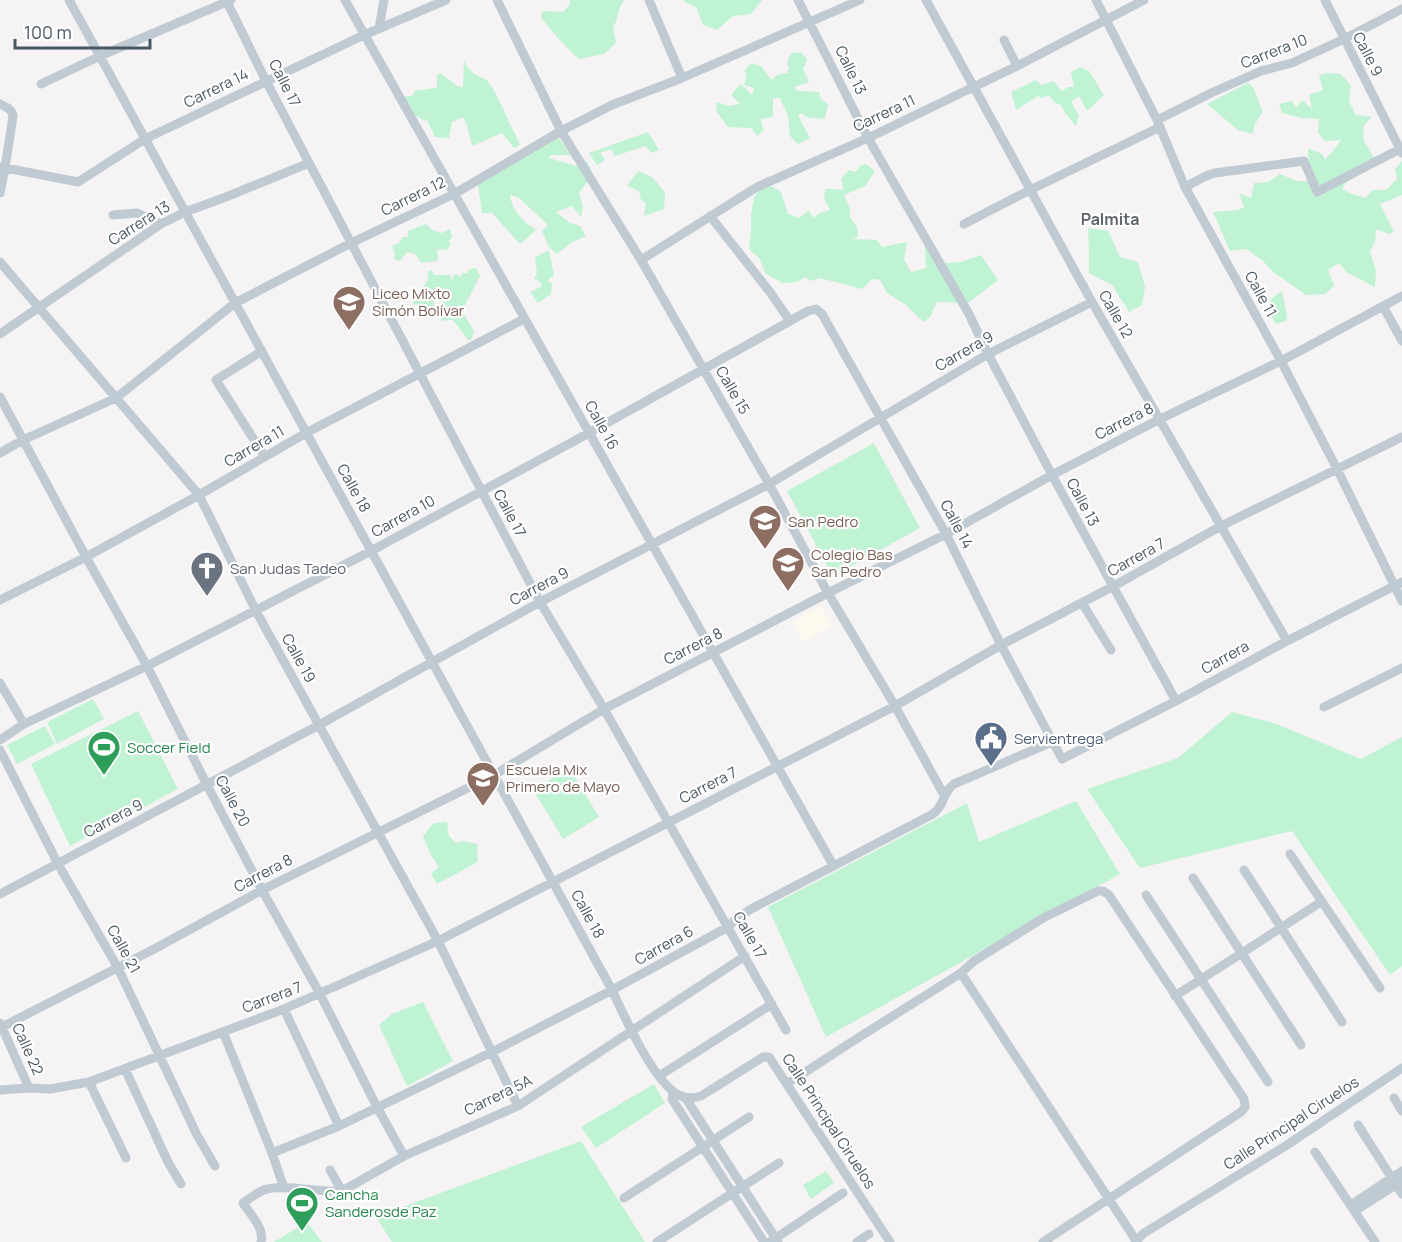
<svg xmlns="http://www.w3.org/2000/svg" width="1402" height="1242" viewBox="0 0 1402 1242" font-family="Manrope,sans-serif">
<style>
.commercial{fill:#fef9ee}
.green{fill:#c0f3d3}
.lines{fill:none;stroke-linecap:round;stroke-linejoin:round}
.minor{stroke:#c0cad3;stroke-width:9}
.labels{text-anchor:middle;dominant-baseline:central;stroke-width:4.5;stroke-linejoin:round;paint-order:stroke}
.street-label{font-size:15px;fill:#495762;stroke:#fff}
.education-label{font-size:15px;fill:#785e54;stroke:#fff;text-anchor:start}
.worship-label{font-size:15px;fill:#5b616d;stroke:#fff;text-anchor:start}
.service-label{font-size:15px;fill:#4e5e75;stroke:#fff;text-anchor:start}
.leisure-label{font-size:15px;fill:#27864d;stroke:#fff;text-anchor:start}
.neighbourhood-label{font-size:16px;font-weight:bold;fill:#5e6368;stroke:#fff}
</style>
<rect width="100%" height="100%" fill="#f5f3f3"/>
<path class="commercial" d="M821,606l11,20 -28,16 -12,-20z"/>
<path class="green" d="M570,0h54l-6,12 -1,7 -4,9 3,15 -12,11 -25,5c-14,-12 -26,-27 -38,-41l1,-7 21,1 7,-8z
M683,0h79l-11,14 -18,2 -16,14 -14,-5 -7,-18 -10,-4z
M801,52l6,8 -4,9 6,13 -15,5 3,4 22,1 2,7 7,5 -3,15 -19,-2 -4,-4 -4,3 12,22 -12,6 -8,-8 -2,-20 -8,-18h-7v19l-13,2 4,11 -7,6 -6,-8 -23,-1 -12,-16 1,-9 11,4 12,-2 -9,-9 10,-11 11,11 2,-7 -10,-3 2,-7 -1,-8 7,-7 10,4 9,13 6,-5 10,-2 2,-5 -2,-5 4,-10z
M464,61l4,7 6,6 13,6 8,12 25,53 -6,3 -12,-15 -30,13 -5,-20 -4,-9 -11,5 -3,16 -14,-1 -9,-19 -1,3 -12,-7 -1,-6 -7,-1 -3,-10 10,-1 4,-6c6,1 14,-2 21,-2v-13l4,-2 16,13 6,1z
M1080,67l9,4 15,24 -17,16 -8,-15 -8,6 8,14 -3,10 -11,-13 -4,-8 -6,-2 -6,-8 -7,3 -4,-2 -22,14 -5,-18 25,-12 5,5 13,-4 7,10 8,-4h5l-3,-15z
M1327,73l14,1 10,12 -2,15 7,14 16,2 -8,8 -1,14 13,22 -28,18 -6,10 10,5 13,4 8,-8h13l11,-11 -2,-10 7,-8v34l-22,9 14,28 -5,2 -13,-5 -1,12 -5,11 6,18 -1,17 -29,-15 -7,-9 -11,7 6,16 -9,8 -19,1 -33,-23 -10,-11 -16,-12 -17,2 -17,-39 25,-2 6,-3 -5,-14 12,5 3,-15 14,-1 12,-8 16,7h14l-2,-33 14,6 3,5 8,-8 8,-11 -16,1 -7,-8 1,-14 -18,-1 -19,-5 -3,-9 13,-3 4,7 6,-8 10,9 -3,-14 14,-5 -4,-15z
M1248,83c9,6 9,18 15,28l-8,13 -2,10 -15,-4 -31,-26z
M648,132l11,18 -8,3 -5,-7 -31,10 -4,-7 -11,4 5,7 -8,5 -8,-12z
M557,136l14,19h-20l-2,3 27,8 11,-4 6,12 -14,19 4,13 -2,11 -9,-11 -16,6 14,11 10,3 6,10 -14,6 -15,12 -8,-7 -7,-16 6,-6 -30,-28 -8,-2c2,16 13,26 26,35l-16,14 -28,-31h-10l-4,-28z
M866,164l9,7 -10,15 -21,9 6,14v8l7,10 1,10 -6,2 25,1 5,7 25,-5 -3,18 7,12 15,-4 -1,-23 14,18 22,-1 20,-7 17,25 -30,23 -31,-1 -7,15 -7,5 -18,-18 -18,-11 -7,-13 -8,-1 -10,10 -42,-11 -10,3 -5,-4 -8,5 -15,1 -16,-9 -7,-16 -10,-9 2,-18v-16l3,-18 6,-7 11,-4 10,6 7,22 11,4 10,-8 4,8 7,-5 10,-3 -6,-12 2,-9c6,-1 10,1 17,1l-2,-11 8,-9 7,2 5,-7z
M638,171l14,6 13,15 -1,17 -20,7 2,-13 -5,-3 -2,-9 -12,-5z
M426,224l6,6 10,3 8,-4 2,8 -4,5 3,1 -2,5 -3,2 -9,-1 1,12 -17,2 -6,-9 -8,-2 -7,9 -6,-2 1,-6 -3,-7 7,-3 4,-6h5v-6z
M1088,228l20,3 12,26 18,5 7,25 -3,18 -13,7 -17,-27 -23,-12v-21z
M549,250l5,25 -7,6 5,2 -1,11 -13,9 -8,-11 11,-5v-4l-7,-5 3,-5 -2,-16z
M476,268l4,8 -18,35 12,20 -3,9 -2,1 -16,-21c-11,-1 -9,5 -17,-7h9l2,2 1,-5 -4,-8 -4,-1 1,-6 -5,-6 -9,7 6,4 1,3 -1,4 -6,1 -14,-4v-3l15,-21v-8l4,-2 2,5h16l2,6 1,-5 4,-2 4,4 1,-5h5l2,-4z
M1282,291l5,25 -1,5 -10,3c-11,-17 -10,-23 6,-33z
M874,443l46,85 -87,48 -46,-85z
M93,699l11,20 -47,25 -10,-22z
M138,711l40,78 -108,57 -39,-82z
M1232,712l42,11 87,36 41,-22v229l-12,9 -98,-144 -152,37 -53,-79 91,-31z
M45,726l10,18 -38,20 -10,-19z
M564,770l12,9 23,38 -36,22 -29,-48z
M1076,801l44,73 -294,163 -58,-130 199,-104 12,39z
M447,822l2,14 7,7 7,-2 14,3 1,18 -41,22 -6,-10 8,-7 -8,-12 -8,-19 11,-13z
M423,1002l30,59 -46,25 -28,-61 13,-11z
M654,1084l11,19 -69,45 -15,-21z
M581,1141l64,101h-253l-16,-25z
M826,1171l8,12 -23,16 -8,-14z
M307,1222l15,20h-48z"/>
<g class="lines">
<path class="minor" d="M69,0l543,990c12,26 42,93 67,105 7,4 15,3 22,1l62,-39h6l121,185
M226,0l40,81 274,521 64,107 182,321
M345,0l488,865
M497,0l64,131 80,129 128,224 59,109 67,113 49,89
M649,0l33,78
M798,0l70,138 101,176 19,40 64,121 124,226
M926,0l166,302 195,339
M1096,0l61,120 28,67 96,174 56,108 65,132
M1325,0l77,153
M379,29l5,-29
M1004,40l13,26
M41,84l59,-28 131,-56
M0,104c6,3 12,5 13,12l-8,52 -5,25
M1157,120l54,-27 50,-22 31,-8 52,-24 58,-30
M0,167l78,15 67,-43 219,-104 82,-35
M1185,187l21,-11 9,-3 89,-12 13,31 85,-44
M113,215l24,-2 24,11
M710,216l60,76 20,29
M964,224l66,-34 130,-63
M641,260l116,-73 111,-49 149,-72 127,-66
M0,262l199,233 57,116 182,330 80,165
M1383,306l19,35
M0,334l161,-110 24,-12 41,-15 83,-34
M262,351l-46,29 49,77
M0,397l86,160 61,109 60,119 55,105 58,104 57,113 27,49
M0,453l23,-13 93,-42 119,-95 116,-60 103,-49 107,-63 51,-26 70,-27 178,-78
M0,600l86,-43 113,-62 107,-62 218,-114
M1082,603l29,47
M0,683l24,41
M1324,707l78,-39
M0,740l24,-16 123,-58 224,-115 218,-118 219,-122 8,-2 6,5 124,220 55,111 61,114 114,-58 111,-60 115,-59
M0,750l58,114 60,104 79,167 18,31
M1290,854l90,134
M1244,870l98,152
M1193,878l108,167
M0,894l319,-169 221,-123 229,-118 219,-130 104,-52
M1146,895l122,187
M961,973l176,269
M1175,996l146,-94
M284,1009l55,117
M0,1023l29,65
M0,1028l158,-81 104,-57 232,-115 110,-66 224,-116 118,-59 106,-59 108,-56 121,-58 121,-65
M223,1032l49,121 12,35
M125,1069l43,93 13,22
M659,1076l113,-72
M89,1082l37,76
M787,1084l63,-41 111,-70 13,-12 69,-43 55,-27h5l6,4 135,204 1,8 -4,5 -198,130
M0,1090l29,-2 21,1 39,-7 195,-73 154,-68 457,-235 106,-61 111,-58 109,-61 181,-89
M673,1091l-1,8 92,143
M685,1097l93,145
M1394,1098l8,13
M1358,1125l44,69
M1315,1152l60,90
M272,1153l67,-27 153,-74 120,-62 116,-63 9,-9 14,-9 182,-95c13,-10 8,-20 21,-30l98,-42
M330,1170l12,21
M624,1198l125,-81
M1351,1205l51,-34
M1355,1211l47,-30
M261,1242c4,-13 -11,-28 -18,-39 6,-4 13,-10 21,-13 19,-7 55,3 78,1l62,-35 114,-50 227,-150
M657,1242l122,-79
M770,1242l73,-49
M857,1242l12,-8
M1135,1242l9,-9 143,-88 115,-77"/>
</g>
<defs>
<symbol id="school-pin" viewBox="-11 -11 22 30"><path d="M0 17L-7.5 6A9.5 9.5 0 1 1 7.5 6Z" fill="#8d6e63" stroke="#fff"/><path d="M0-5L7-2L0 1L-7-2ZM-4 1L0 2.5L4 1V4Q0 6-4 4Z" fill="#fff"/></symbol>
<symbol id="church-pin" viewBox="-11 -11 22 30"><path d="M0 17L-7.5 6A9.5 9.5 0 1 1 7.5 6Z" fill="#6b7280" stroke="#fff"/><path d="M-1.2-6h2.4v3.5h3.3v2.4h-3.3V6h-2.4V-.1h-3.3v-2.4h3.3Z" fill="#fff"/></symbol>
<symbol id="civic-pin" viewBox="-11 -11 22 30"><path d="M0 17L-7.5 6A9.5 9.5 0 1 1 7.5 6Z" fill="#5c6f8a" stroke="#fff"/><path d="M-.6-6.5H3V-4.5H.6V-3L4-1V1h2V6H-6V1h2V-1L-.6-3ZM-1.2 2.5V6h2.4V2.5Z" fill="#fff"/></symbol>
<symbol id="stadium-pin" viewBox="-11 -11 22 30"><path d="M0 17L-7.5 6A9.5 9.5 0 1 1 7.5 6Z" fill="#2e9e5b" stroke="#fff"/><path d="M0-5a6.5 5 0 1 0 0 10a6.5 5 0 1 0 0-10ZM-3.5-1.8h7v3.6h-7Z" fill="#fff"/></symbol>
</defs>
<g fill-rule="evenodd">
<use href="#school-pin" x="330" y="283" width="38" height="52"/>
<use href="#school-pin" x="746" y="502" width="38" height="52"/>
<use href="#school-pin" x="769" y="544" width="38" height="52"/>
<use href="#church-pin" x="188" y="549" width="38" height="52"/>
<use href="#civic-pin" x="972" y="719" width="38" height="52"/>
<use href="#stadium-pin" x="85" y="728" width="38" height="52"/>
<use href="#school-pin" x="464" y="759" width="38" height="52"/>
<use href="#stadium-pin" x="283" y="1184" width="38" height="52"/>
</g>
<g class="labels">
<g class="street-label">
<text transform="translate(1274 51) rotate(-21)">Carrera 10</text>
<text transform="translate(1368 54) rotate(63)">Calle 9</text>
<text transform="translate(851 70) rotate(64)">Calle 13</text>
<text transform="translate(285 83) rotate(63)">Calle 17</text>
<text transform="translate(216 88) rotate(-26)">Carrera 14</text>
<text transform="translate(884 113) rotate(-25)">Carrera 11</text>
<text transform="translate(413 196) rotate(-26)">Carrera 12</text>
<text transform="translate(139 223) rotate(-32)">Carrera 13</text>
<text transform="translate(1261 294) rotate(61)">Calle 11</text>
<text transform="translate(1116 314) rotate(60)">Calle 12</text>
<text transform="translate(964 351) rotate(-30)">Carrera 9</text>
<text transform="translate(733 390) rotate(60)">Calle 15</text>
<text transform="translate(1124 421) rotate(-27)">Carrera 8</text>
<text transform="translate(602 425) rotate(61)">Calle 16</text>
<text transform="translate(254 446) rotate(-30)">Carrera 11</text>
<text transform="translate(354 488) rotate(61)">Calle 18</text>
<text transform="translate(1083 502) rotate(62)">Calle 13</text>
<text transform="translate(510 513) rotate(62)">Calle 17</text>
<text transform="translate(403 516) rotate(-29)">Carrera 10</text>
<text transform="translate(957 524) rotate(62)">Calle 14</text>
<text transform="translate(1136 557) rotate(-29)">Carrera 7</text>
<text transform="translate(539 586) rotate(-28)">Carrera 9</text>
<text transform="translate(693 646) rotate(-27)">Carrera 8</text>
<text transform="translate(1225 657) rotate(-29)">Carrera</text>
<text transform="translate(299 658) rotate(61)">Calle 19</text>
<text transform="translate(708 785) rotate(-27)">Carrera 7</text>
<text transform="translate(233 801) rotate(62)">Calle 20</text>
<text transform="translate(113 818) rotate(-28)">Carrera 9</text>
<text transform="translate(263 873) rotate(-28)">Carrera 8</text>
<text transform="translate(588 914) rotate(61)">Calle 18</text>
<text transform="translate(750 935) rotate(60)">Calle 17</text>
<text transform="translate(664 945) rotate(-29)">Carrera 6</text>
<text transform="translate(124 949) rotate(61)">Calle 21</text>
<text transform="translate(272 997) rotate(-21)">Carrera 7</text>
<text transform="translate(28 1049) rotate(66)">Calle 22</text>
<text transform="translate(498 1095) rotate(-26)">Carrera 5A</text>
<text transform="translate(829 1121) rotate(57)">Calle Principal Ciruelos</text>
<text transform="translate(1291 1123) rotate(-33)">Calle Principal Ciruelos</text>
</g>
<g class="education-label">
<text x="372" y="293">Liceo Mixto<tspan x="372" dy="17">Simón Bolívar</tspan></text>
<text x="788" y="521">San Pedro</text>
<text x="811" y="554">Colegio Bas<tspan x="811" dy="17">San Pedro</tspan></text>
<text x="506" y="769">Escuela Mix<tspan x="506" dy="17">Primero de Mayo</tspan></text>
</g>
<g class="worship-label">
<text x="230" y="568">San Judas Tadeo</text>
</g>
<g class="service-label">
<text x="1014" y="738">Servientrega</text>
</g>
<g class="leisure-label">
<text x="127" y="747">Soccer Field</text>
<text x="325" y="1194">Cancha<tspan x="325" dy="17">Sanderosde Paz</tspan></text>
</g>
<g class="neighbourhood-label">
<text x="1110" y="219">Palmita</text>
</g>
</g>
<path d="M15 39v9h135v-9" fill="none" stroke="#495762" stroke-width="3"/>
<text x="24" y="39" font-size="18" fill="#495762" stroke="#ffffff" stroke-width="4.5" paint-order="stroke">100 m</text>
</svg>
